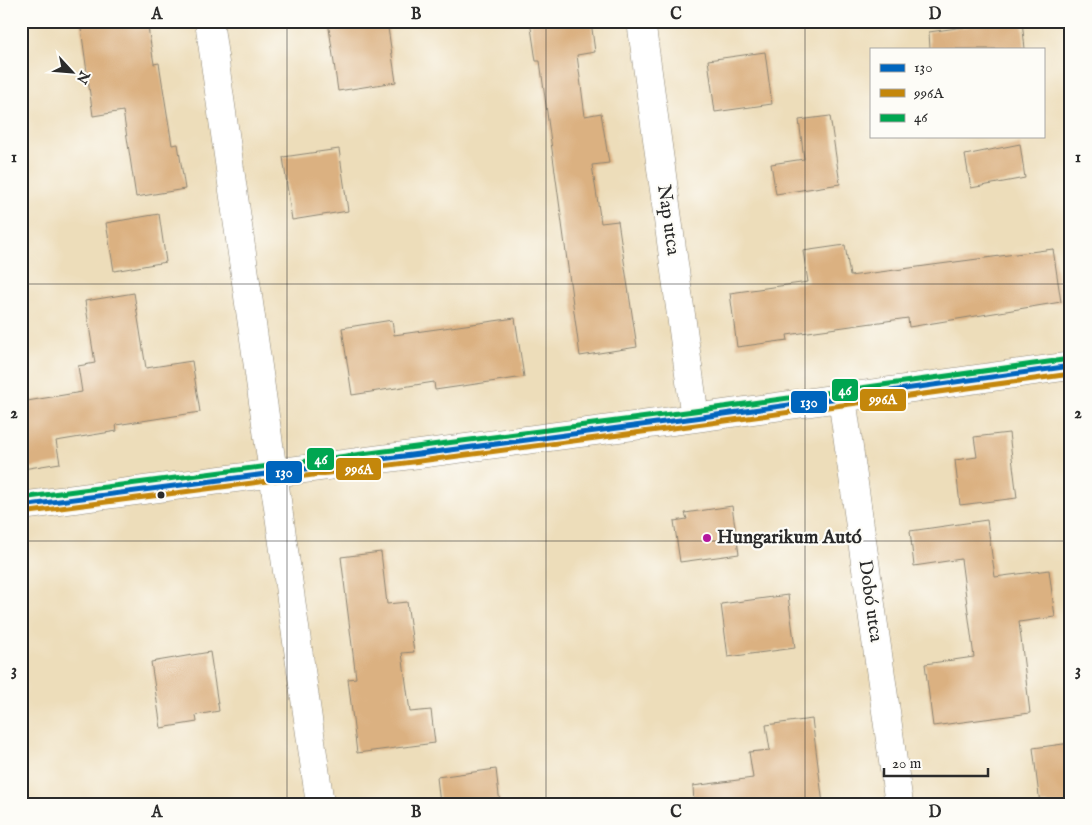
<svg xmlns="http://www.w3.org/2000/svg" width="1092" height="825" viewBox="0 0 1092 825" font-family="'IM FELL English',serif">
<style>
.building{fill:#dbb181}
.lines{fill:none;stroke-linecap:round;stroke-linejoin:round}
.minor-casing{stroke:#8c8472;stroke-width:29}
.minor{stroke:#fff;stroke-width:28}
.bus-1-casing{stroke:#fdfcf7;stroke-width:9}
.bus-2-casing{stroke:#fdfcf7;stroke-width:9}
.bus-3-casing{stroke:#fdfcf7;stroke-width:9}
.bus-1{stroke:#0065bd;stroke-width:5}
.bus-2{stroke:#c4870b;stroke-width:5}
.bus-3{stroke:#00a651;stroke-width:5}
.grid{fill:none;stroke:#2b2b2b;stroke-width:1;stroke-opacity:0.55}
.bus-dot{fill:#2b2b2b;stroke:#fdfcf7;stroke-width:2}
.poi-dot{fill:#b5179e;stroke:#fdfcf7;stroke-width:2}
.labels{text-anchor:middle;dominant-baseline:central;stroke-width:4.5;stroke-linejoin:round;paint-order:stroke}
.street-label{font-size:19px;fill:#2b2b2b;stroke:#fdfcf7}
.poi-label{font-size:19px;font-weight:bold;fill:#2b2b2b;stroke:#fdfcf7;text-anchor:start}
.line-badge{stroke:#fdfcf7;stroke-width:2}
.badge-label{font-size:14px;text-anchor:middle;font-weight:bold;fill:#fff}
.neatline{fill:none;stroke:#2b2b2b;stroke-width:2}
.grid-label{font-size:16px;text-anchor:middle;font-weight:bold;fill:#2b2b2b}
</style>
<rect width="100%" height="100%" fill="#fdfcf7"/>
<filter id="ink" filterUnits="userSpaceOnUse"><feTurbulence type="fractalNoise" baseFrequency=".02" numOctaves="2"/><feDisplacementMap in="SourceGraphic" scale="10" xChannelSelector="R" yChannelSelector="G"/><feConvolveMatrix kernelMatrix="1 2 1 2 8 2 1 2 1" color-interpolation-filters="sRGB"/></filter>
<filter id="wash" filterUnits="userSpaceOnUse"><feTurbulence type="fractalNoise" baseFrequency=".0096" numOctaves="4" result="noise"/><feDisplacementMap in="SourceGraphic" scale="20" xChannelSelector="R" yChannelSelector="G"/><feGaussianBlur stdDeviation="1.12" result="paint"/><feColorMatrix in="noise" values="0 0 0 0 0 0 0 0 0 0 0 0 0 0 0 0 0 1.4 0 .05"/><feComposite in="paint" operator="in"/></filter>
<g filter="url(#wash)">
<rect width="100%" height="100%" fill="#edddba"/>
<g id="blocks">
<path class="building" d="M80,21h67l7,43 5,-1 13,82 6,-1 7,45 -49,8 -13,-86 -30,5z
M328,21h59l9,61 -58,9z
M530,21h61l4,31 -18,3 8,61 16,-3 8,50 -17,2 9,58 17,-2 19,126 -57,9 -40,-295h-4z
M1005,21h17l3,28h-95l-1,-17z
M765,52l7,52 -57,8 -7,-52z
M830,116l10,68 -64,10 -5,-30 33,-5 -5,-39z
M1020,144l5,34 -54,10 -6,-33z
M339,149l9,62 -56,9 -9,-63z
M159,214l7,48 -52,9 -8,-48z
M845,245l5,31 203,-27 8,53 -152,25 -1,-9 -121,17 1,5 -51,7 -7,-54 78,-11 -5,-31z
M134,293l12,75 46,-7 8,51 -84,13 1,6 -61,10 4,22 -37,6 -2,-67 61,-10 -4,-26 17,-3 -10,-62z
M515,318l9,59 -89,13 -1,-8 -82,13 -10,-67 50,-8 2,15z
M1009,433l8,65 -57,7 -5,-45 22,-3 -3,-20z
M732,506l7,48 -59,8 -6,-41 13,-2 -2,-6z
M987,520l8,57 54,-7 6,47 -36,5 11,91 -97,13 -8,-62 49,-7 -13,-98 -47,7 -4,-35z
M381,552l6,52 20,-2 7,50 -12,1 8,59 21,-2 4,33 -78,10 -9,-74 8,-1 -15,-121z
M788,595l7,53 -67,9 -7,-53z
M210,652l9,59 -23,4 1,7 -36,6 -10,-66z
M812,719l11,85h-129l-1,-18 60,-8 -4,-26 21,-2 -4,-25z
M1071,743v61h-31l-7,-56z
M496,769l4,35h-60l-3,-27z"/>
</g>
</g>
<g filter="url(#ink)">
<use href="#blocks" fill-opacity="0" stroke="#8c8472" stroke-width="1"/>
<g class="lines">
<defs>
<path id="minor" d="M209,21l111,783
M641,21l54,397
M842,398l57,406
M21,506l674,-88 376,-52"/>
</defs>
<use href="#minor" class="minor-casing"/>
<use href="#minor" class="minor"/>
<defs>
<path id="bus-1" d="M21,506l674,-88 376,-52"/>
<path id="bus-2" d="M22,513l674,-88 375,-51"/>
<path id="bus-3" d="M21,498l673,-87 376,-52"/>
</defs>
<use href="#bus-1" class="bus-1-casing"/>
<use href="#bus-2" class="bus-2-casing"/>
<use href="#bus-3" class="bus-3-casing"/>
<use href="#bus-1" class="bus-1"/>
<use href="#bus-2" class="bus-2"/>
<use href="#bus-3" class="bus-3"/>
</g>
</g>
<path class="grid" d="M287,21v783M546,21v783M805,21v783M21,284h1050M21,541h1050"/>
<circle class="bus-dot" cx="161" cy="495" r="4.5"/>
<circle class="poi-dot" cx="707" cy="538" r="5"/>
<g class="labels">
<g class="street-label">
<text transform="translate(668 220) rotate(82)">Nap utca</text>
<text transform="translate(870 601) rotate(82)">Dobó utca</text>
</g>
<g class="poi-label">
<text x="717" y="538">Hungarikum Autó</text>
</g>
</g>
<g class="line-badge">
<rect x="831" y="378" width="28" height="24" rx="5" fill="#00a651"/>
<rect x="859" y="388" width="48" height="24" rx="5" fill="#c4870b"/>
<rect x="790" y="390" width="38" height="24" rx="5" fill="#0065bd"/>
<rect x="306" y="447" width="29" height="24" rx="5" fill="#00a651"/>
<rect x="335" y="457" width="47" height="24" rx="5" fill="#c4870b"/>
<rect x="265" y="460" width="38" height="24" rx="5" fill="#0065bd"/>
</g>
<g class="badge-label">
<text x="845" y="395">46</text>
<text x="883" y="404">996A</text>
<text x="809" y="407">130</text>
<text x="321" y="464">46</text>
<text x="359" y="474">996A</text>
<text x="284" y="477">130</text>
</g>
<rect width="1092" height="825" fill="none" stroke="#fdfcf7" stroke-width="55"/>
<rect x="870" y="48" width="175" height="90" fill="#fdfcf7" stroke="#a9a8a5"/>
<rect x="880" y="64" width="25" height="8" fill="#0065bd" stroke="#a9a8a5"/>
<text x="914" y="72" font-size="15" fill="#2b2b2b">130</text>
<rect x="880" y="89" width="25" height="8" fill="#c4870b" stroke="#a9a8a5"/>
<text x="914" y="98" font-size="15" fill="#2b2b2b">996A</text>
<rect x="880" y="114" width="25" height="8" fill="#00a651" stroke="#a9a8a5"/>
<text x="914" y="122" font-size="15" fill="#2b2b2b">46</text>
<g transform="translate(72 72) rotate(116)" stroke="#fdfcf7" stroke-width="4" paint-order="stroke">
<path d="M0-4L9 19L0 12L-9 19Z" fill="#2b2b2b"/>
<text y="-8" font-size="14" font-weight="bold" text-anchor="middle" fill="#2b2b2b">N</text>
</g>
<path d="M884 768v8h104v-8" fill="none" stroke="#2b2b2b" stroke-width="2.5"/>
<text x="892" y="768" font-size="15" fill="#2b2b2b" stroke="#fdfcf7" stroke-width="4" paint-order="stroke">20 m</text>
<rect x="28" y="28" width="1036" height="770" class="neatline"/>
<g class="grid-label">
<text x="157" y="19">A</text>
<text x="416" y="19">B</text>
<text x="676" y="19">C</text>
<text x="935" y="19">D</text>
<text x="14" y="162">1</text>
<text x="1078" y="162">1</text>
<text x="14" y="418">2</text>
<text x="1078" y="418">2</text>
<text x="14" y="675">3</text>
<text x="1078" y="675">3</text>
<text x="157" y="817">A</text>
<text x="416" y="817">B</text>
<text x="676" y="817">C</text>
<text x="935" y="817">D</text>
</g>
</svg>
